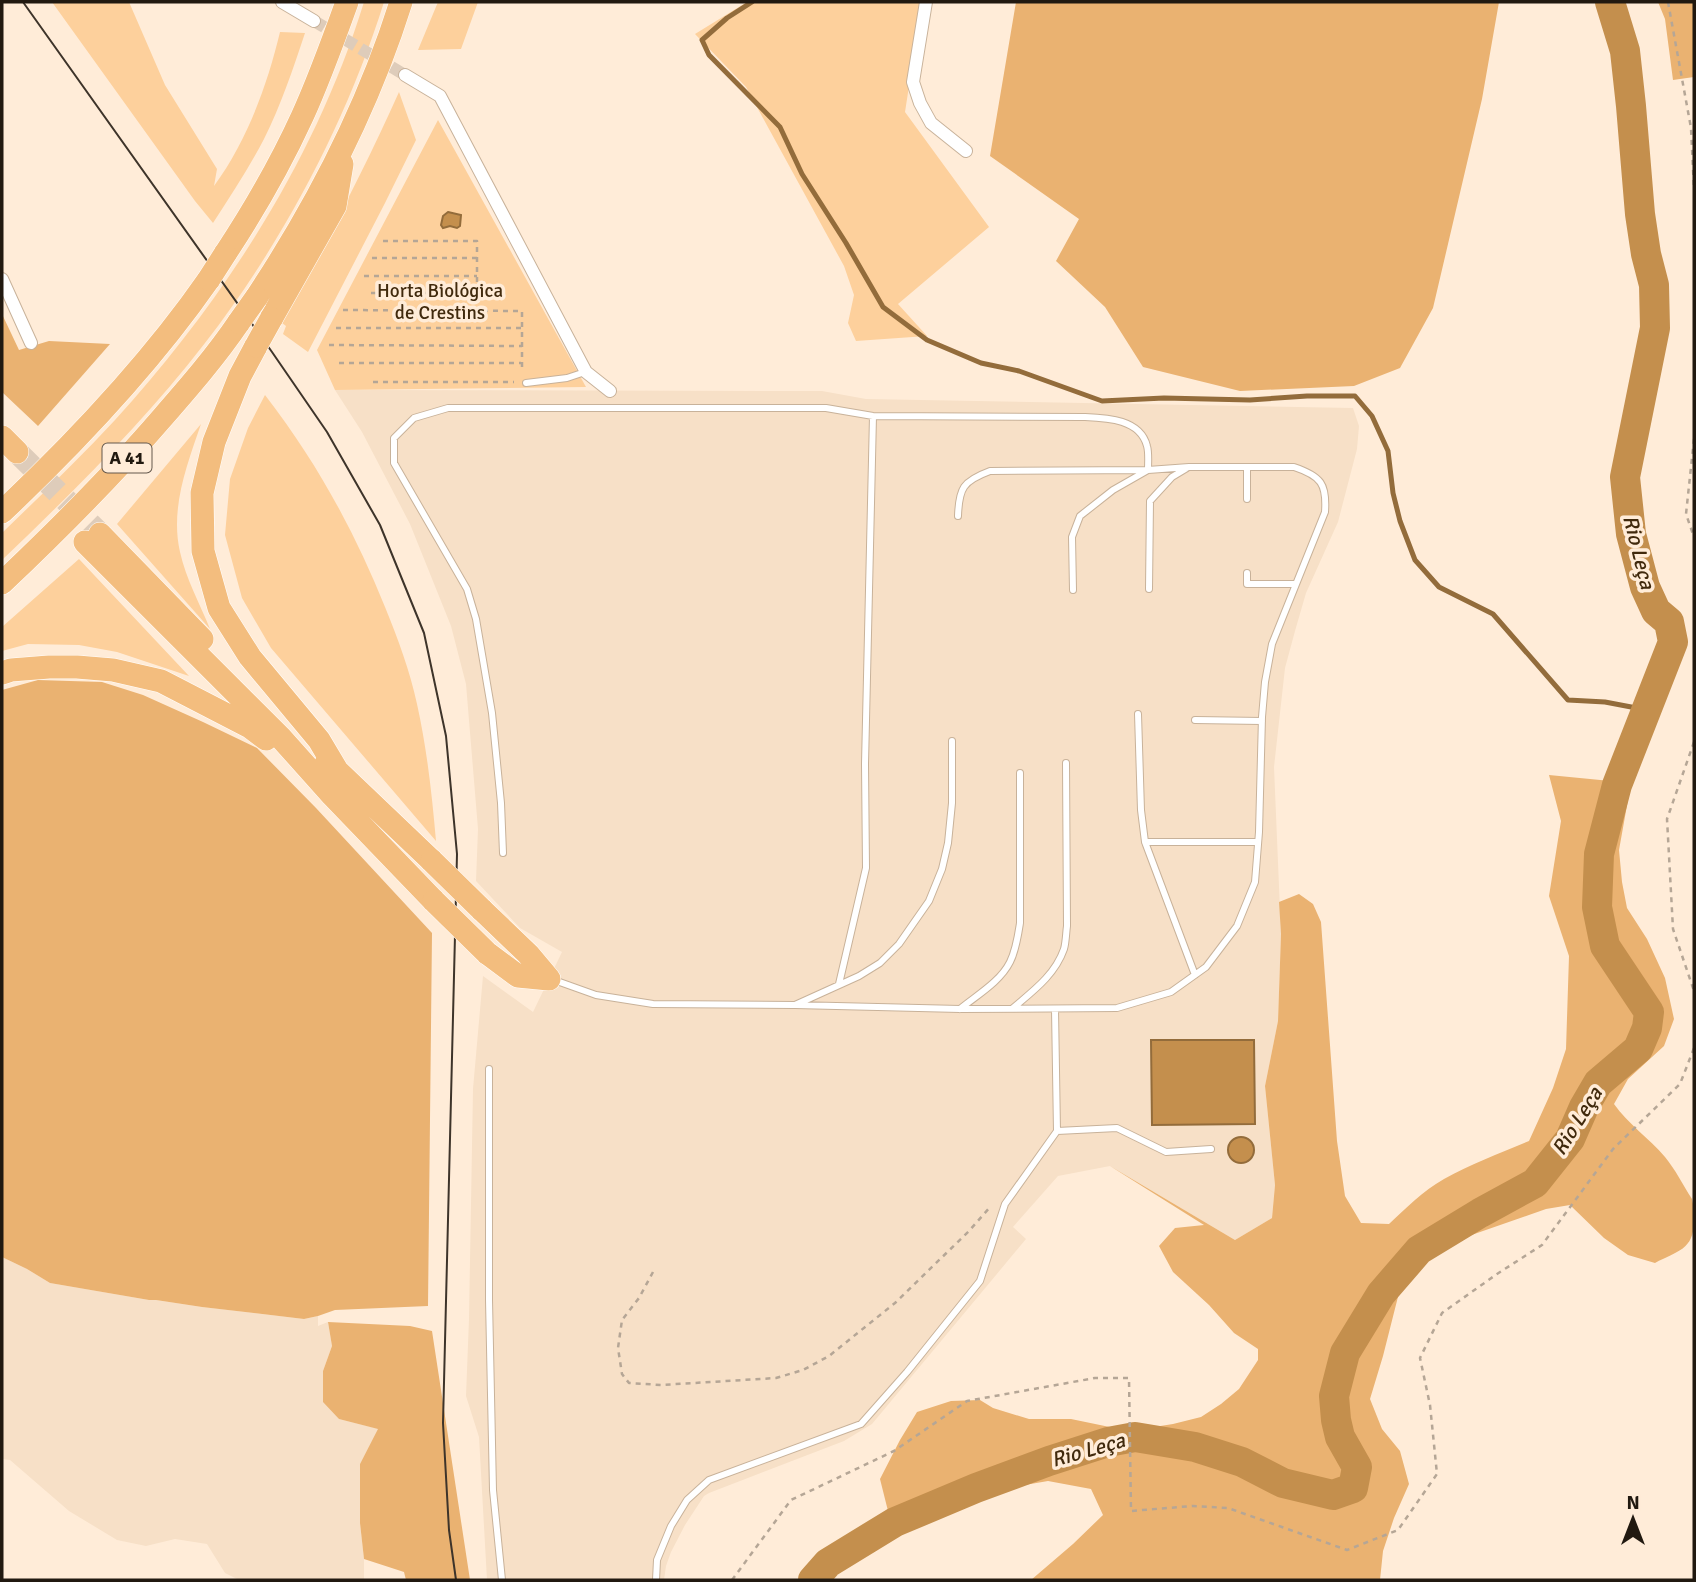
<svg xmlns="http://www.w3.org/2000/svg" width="1696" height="1582" viewBox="0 0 1696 1582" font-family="Signika,sans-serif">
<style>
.built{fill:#f7e0c7}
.green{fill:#fdd09c}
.forest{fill:#eab271}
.water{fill:#c48f4d;stroke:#936c3b;stroke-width:2}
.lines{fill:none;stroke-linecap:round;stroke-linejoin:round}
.stream{stroke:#936c3b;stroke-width:5}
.river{stroke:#c48f4d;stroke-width:30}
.street-tunnel{stroke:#deccba;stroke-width:12;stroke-dasharray:12 6;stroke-linecap:butt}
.highway-tunnel{stroke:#deccba;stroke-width:23;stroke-dasharray:23 11;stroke-linecap:butt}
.lane-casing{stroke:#c8b29a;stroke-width:8}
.street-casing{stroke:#c8b29a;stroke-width:14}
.highway-casing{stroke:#fff;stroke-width:24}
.path{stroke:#b5a696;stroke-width:2.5;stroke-dasharray:5 5;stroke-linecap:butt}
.lane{stroke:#fff;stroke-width:6}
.street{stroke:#fff;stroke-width:12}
.highway{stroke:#f3bd7e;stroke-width:23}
.tram{stroke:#3e342a;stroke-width:2}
.highway-bridge-casing{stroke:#fff;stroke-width:24;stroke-linecap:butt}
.highway-bridge{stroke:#f3bd7e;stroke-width:23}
.labels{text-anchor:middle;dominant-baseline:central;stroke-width:7;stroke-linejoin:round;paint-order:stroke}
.shield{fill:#ffecd8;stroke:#64584c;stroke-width:2}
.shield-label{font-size:18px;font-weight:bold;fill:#211910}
.park-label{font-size:19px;fill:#412a0d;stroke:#ffecd8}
.water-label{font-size:21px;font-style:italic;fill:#40290c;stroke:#ffecd8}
</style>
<rect width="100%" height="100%" fill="#ffecd8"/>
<path class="built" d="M335,390l487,1 44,8 487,9 6,18 -2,23 -19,73 -32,71 -11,38 -10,37 -11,99 7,167 -3,87 -13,65 10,99 -3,33 -37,22 -125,-74 -52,10 -45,51 13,12 -154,185 -28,17 -135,52 -5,3 -19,29 -14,27 -5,14 -2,14h-177l-8,-143 -13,-41 3,-77 4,-230 10,-113 50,36 29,-60 -42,-24 -44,-47 2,-52 -12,-145 -15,-58 -41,-102 -48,-92z
M2,1257l25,12 23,14 99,17h7l46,7 102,12 14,-3v10l10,-4 4,24 -9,25 16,48 40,10 -19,35v59l4,36v21h-125l-14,-7 -18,-29 -32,-5 -29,7 -29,-6 -48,-29 -59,-51 -8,-1z"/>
<path class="green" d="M52,2h77l36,83 52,84 -3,17c33,-45 53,-100 66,-154l25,1c-12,36 -24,72 -41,106 -15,29 -33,56 -51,84l-18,-22z
M364,2h20c-38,121 -101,240 -179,341 -61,79 -132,149 -203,217v-27c38,-37 77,-74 113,-113 110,-121 201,-262 249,-418z
M438,2h40l-17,47 -43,1z
M747,2h175l-17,110 84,115 -91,77 29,32 -71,5 -8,-18 6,-28 -10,-29 -98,-179 -51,-53z
M399,92l17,48 -31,63 -77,149 -25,-18 3,-8 -4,-3c41,-76 82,-152 117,-231z
M438,120l148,267 -251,3 -18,-40z
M265,395c51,66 89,135 120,212 13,32 25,64 32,97 10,45 15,91 19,137l-165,-193 -29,-50 -17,-63 5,-56 18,-51z
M201,424c-14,41 -31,84 -21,128 6,27 20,52 30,77l-93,-105z
M79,559l110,117 -72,-24 -38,-7 -51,-1 -26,7v-24z"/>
<path class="forest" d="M1016,2h483l-17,97 -49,209 -33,60 -46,18 -114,5 -97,-24 -38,-60 -49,-46 23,-42 -89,-63z
M1658,2h36v75l-21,3 -8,-61z
M2,314l17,36 30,-9 61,3 -72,82 -36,-34z
M38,680l64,2 41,13 60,27 54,26 59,60 116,125 -4,373 -93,4 -17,6 -14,3 -102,-12 -46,-7h-7l-99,-17 -23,-14 -25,-12v-567z
M1549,775l82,8 -12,67 3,32 5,26 20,31 18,39 9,41 -10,27 -36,33 -14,25c14,20 35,34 51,53 10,12 18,28 27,42 2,7 2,15 2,22 0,29 -17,30 -39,42l-27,-8 -24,-17 -34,-33 -24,4 -86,30 -35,19 -22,19 -20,79 -13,43 12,30 18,22 9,33 -15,34 -11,33 -3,29h-349l42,-36 30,-29 -12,-26 -43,-8 -64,11 -61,31 -30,8 -13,-52 20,-39 17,-28 34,-11 29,-1 13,8 36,11h42l58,12 44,-7 28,-7 20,-13 18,-15 19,-29v-11l-24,-16 -25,-28 -36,-33 -14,-26 16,-18 29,-3 -94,-59 125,74 37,-22 3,-33 -10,-99 13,-65 3,-87 -2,-32 20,-8 14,10 8,18 16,219 8,55 16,27 28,1c17,-16 34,-33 55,-45 27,-15 57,-26 85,-38l24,-53 13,-39 3,-93 -20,-60 12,-75z
M328,1322l82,4 22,5 38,249h-64l-2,-8 -40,-13 -4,-36v-59l18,-35 -39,-10 -16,-17v-31l9,-25z"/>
<path class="water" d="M448,212l13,3 -1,11 -3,2 -7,-2 -7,2 -2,-3 2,-9z
M1151,1040h103l1,84 -103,1z
M1228 1150a13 13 0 1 1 26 0a13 13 0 1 1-26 0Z"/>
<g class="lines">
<path class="stream" d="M752,2l-25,16 -25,22 7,15 71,72 22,47 44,69 37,64 44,33 54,23 38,8 83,30 62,-3 86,2 57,-4h48l17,20 16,35 5,42 7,28 15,39 24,27 54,27 75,86 37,2 42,8"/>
<path class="river" d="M813,1580l15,-17 67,-41 81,-34 73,-27 59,-19 27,-5 60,10 47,15 41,21 50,12 20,-7 4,-21 -17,-30 -4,-17 -2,-24 11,-43 36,-59 38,-44 61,-37 55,-30 35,-44 14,-32 14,-24 40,-34 9,-21 2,-16 -44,-66 -8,-39 2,-53 18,-69 56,-143 -4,-20 -13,-11 -11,-24 -14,-53 -6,-57 30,-149 -1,-43 -8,-31 -6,-40 -9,-108 -6,-55 -15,-49"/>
<path class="street-tunnel" d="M314,21l91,54"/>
<path class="highway-tunnel" d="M17,452l83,82"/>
<defs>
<path id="lane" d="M526,383l41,-5 18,-6
M1247,467v32
M1247,573v11h48
M1149,589l1,-88 22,-24 15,-9
M1138,714l3,96 4,32 50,133
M1195,720l67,1
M1145,842h113
M503,853l-2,-50 -9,-90 -16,-94 -9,-30 -73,-126v-25l20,-20 34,-10h378l47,8 211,1c23,1 56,2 63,29 2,7 1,16 1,24l-35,20 -33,26 -8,21 1,53
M554,980l42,15 57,9 142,1 64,-29 21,-13 19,-19 30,-43 13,-32 6,-26 4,-40v-62
M839,984l27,-116 -1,-104 8,-348
M795,1005l165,4 157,-1 54,-16 35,-25 31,-41 18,-44 4,-50 3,-115 3,-35 7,-38 53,-132c2,-28 -4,-36 -31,-45h-105l-41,3 -158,1c-27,10 -31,17 -32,45
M1013,1008c20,-17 42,-33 51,-59 2,-7 2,-16 3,-23l-1,-163
M960,1009c17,-14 40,-27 50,-47 6,-12 8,-26 10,-39v-150
M489,1069v231l4,190 9,90
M1057,1131l60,-3 49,24 45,-3
M656,1580l1,-20 14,-34 16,-26 22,-20 152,-56 46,-52 73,-91 25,-77 52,-73 -2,-122"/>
<path id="street" d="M282,2l32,19
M926,2l-13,80 7,21 11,20 35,28
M405,75l35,21 146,276 24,19
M2,279l29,64"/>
<path id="highway" d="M225,254c29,-44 55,-89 77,-137 17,-37 31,-76 45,-115
M256,298c61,-92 112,-191 145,-296
M271,319l64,-113 7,-42
M256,346l-16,30 -26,66 -12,51 1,58 16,57 31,49 69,83 19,32
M2,437l15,15
M2,512c75,-71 148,-148 207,-233
M100,534l102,105
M85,542l196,196 51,57 102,106
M2,583c56,-53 110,-107 160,-165 27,-31 54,-62 77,-96
M2,673l9,-3 38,-3h28l36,3 48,11 89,46 16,12
M327,761l105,100
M481,909l47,45 21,25
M487,953l31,23 31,3"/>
</defs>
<use href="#lane" class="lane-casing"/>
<use href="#street" class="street-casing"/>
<use href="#highway" class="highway-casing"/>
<path class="path" d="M1668,2l23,126 3,61
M383,241h94v69
M372,258h105
M364,276h113
M371,293h106
M343,310l179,1v61
M336,328h186
M329,345l193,1
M339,363h182
M373,382h141
M1694,439l-8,75 8,23
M1694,742l-27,77 6,110 21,62
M653,1272l-14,26 -17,22 -4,28 4,26 7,9 32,2 115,-7 27,-8 26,-14 66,-53 74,-72 22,-25
M732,1580l59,-80 103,-49 73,-50 128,-23h34l2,133 61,-5 36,2 119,42 51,-20 39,-56 -7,-69 -10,-47 22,-45 55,-39 45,-29 71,-96 67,-65 14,-36"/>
<use href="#lane" class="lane"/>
<use href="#street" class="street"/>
<use href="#highway" class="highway"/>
<path class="tram" d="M23,2l249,350 55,80 53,93 44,108 22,103 11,118 -14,569 6,107 7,50"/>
<defs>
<path id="highway-bridge" d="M209,279l16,-25
M239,322l17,-24
M256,346l15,-27
M432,861l49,48
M434,901l53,52"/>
</defs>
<use href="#highway-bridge" class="highway-bridge-casing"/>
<use href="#highway-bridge" class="highway-bridge"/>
</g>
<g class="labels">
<rect class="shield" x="102.5" y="443.5" width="49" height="29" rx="5"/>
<g class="shield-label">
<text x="127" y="458">A 41</text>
</g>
<g class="park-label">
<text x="440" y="291">Horta Biológica<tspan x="440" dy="22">de Crestins</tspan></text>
</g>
<g class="water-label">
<text transform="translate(1639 552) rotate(76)">Rio Leça</text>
<text transform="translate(1577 1121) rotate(-58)">Rio Leça</text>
<text transform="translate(1088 1450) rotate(-16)">Rio Leça</text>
</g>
</g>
<rect width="1696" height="1582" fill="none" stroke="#211910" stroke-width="7"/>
<g transform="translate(1633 1519)" stroke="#ffecd8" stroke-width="5" paint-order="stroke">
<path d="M0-5L12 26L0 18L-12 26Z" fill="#211910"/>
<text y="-10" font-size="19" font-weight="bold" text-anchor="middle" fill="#211910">N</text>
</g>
</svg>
